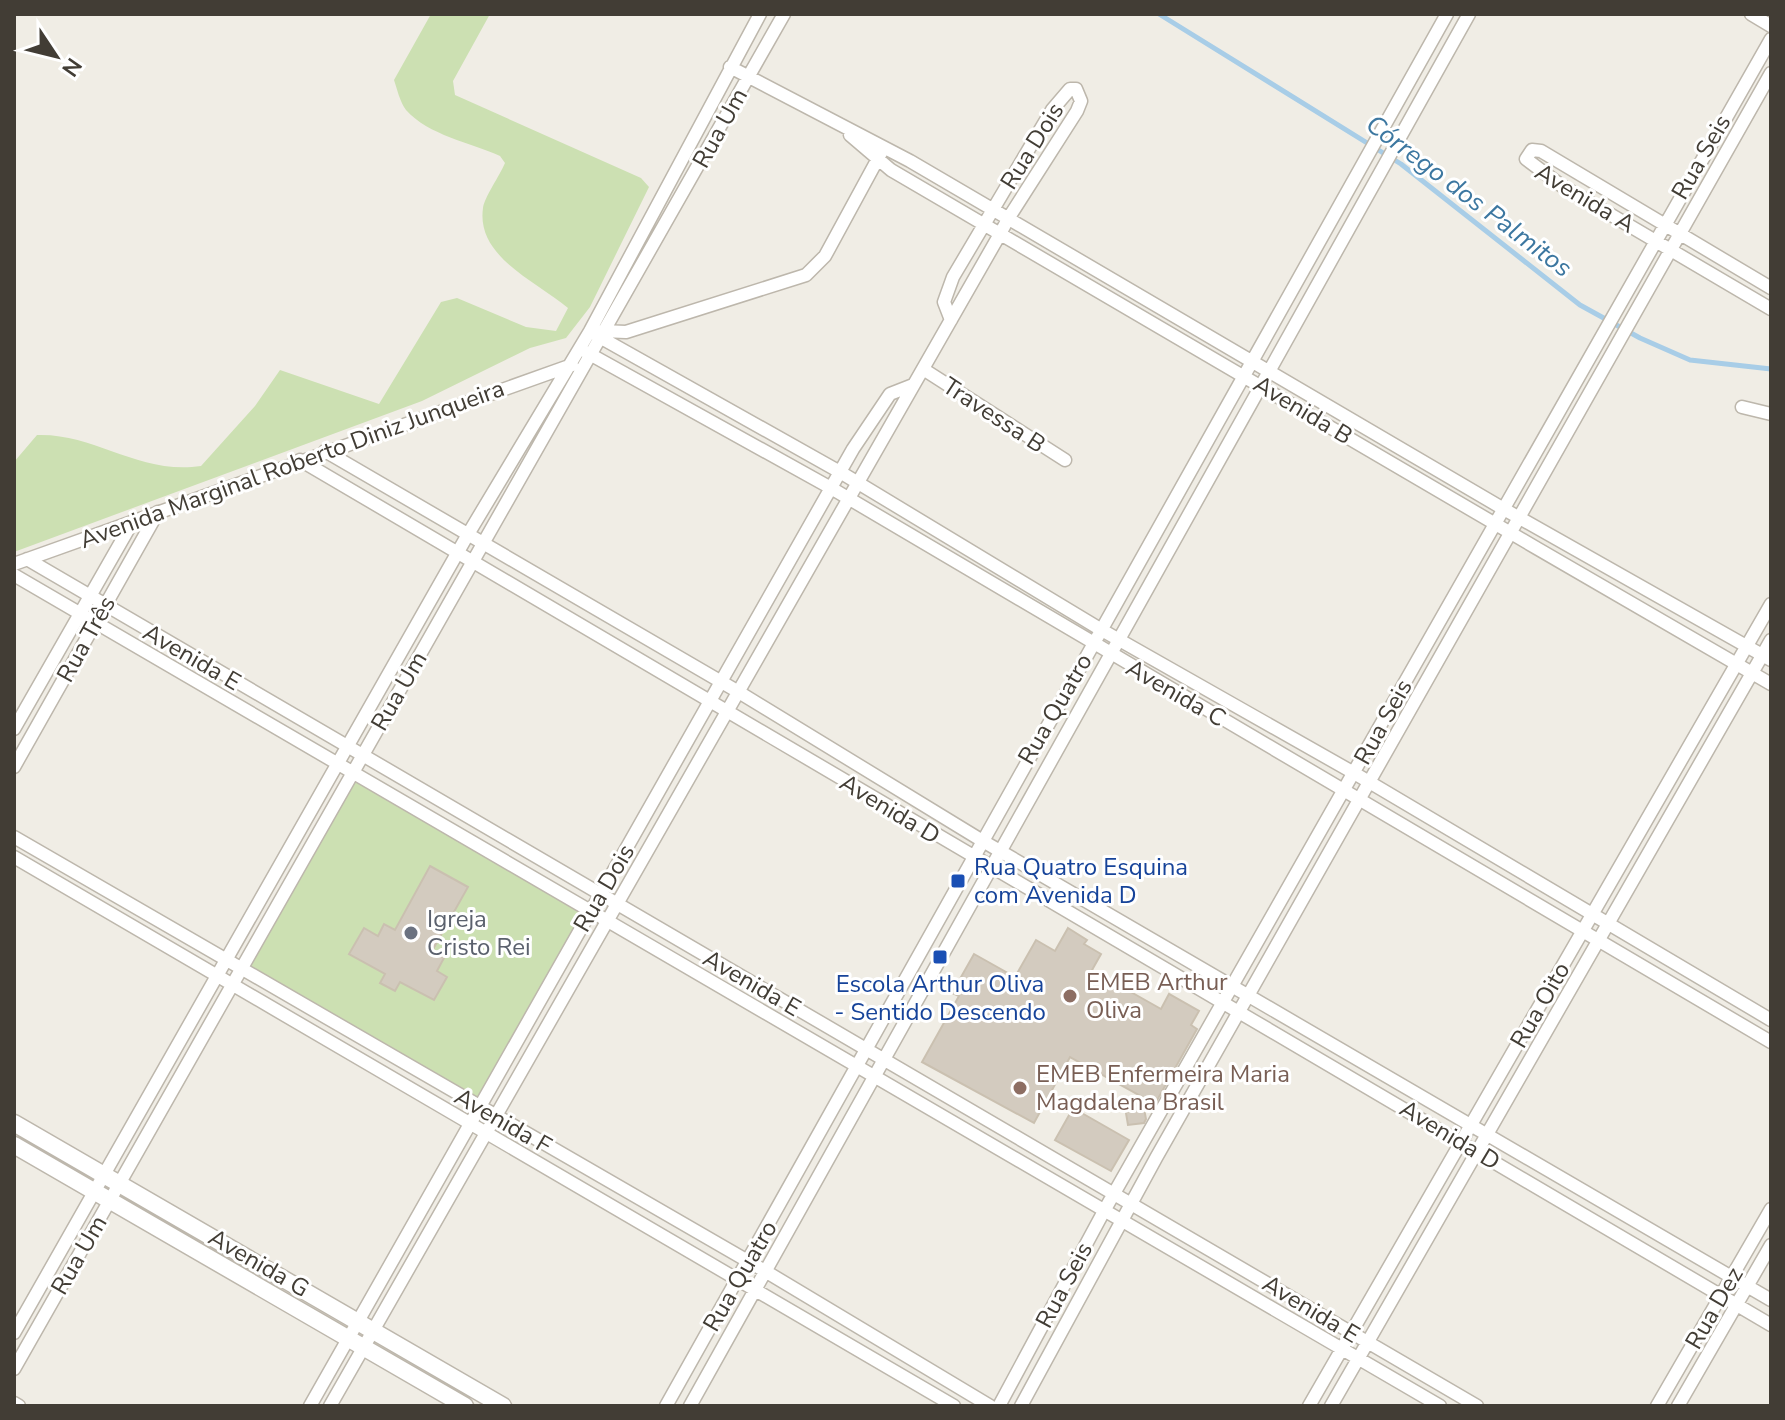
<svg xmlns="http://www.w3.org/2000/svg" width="1785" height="1420" viewBox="0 0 1785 1420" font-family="'Nunito Sans',sans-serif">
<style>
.green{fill:#cce0b2}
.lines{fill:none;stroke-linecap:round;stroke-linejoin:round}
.stream{stroke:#a8cde7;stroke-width:5}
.building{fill:#d3cbbf;stroke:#cac0b0;stroke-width:2}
.minor-casing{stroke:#bdb7ac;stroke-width:15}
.tertiary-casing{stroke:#bdb7ac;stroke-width:19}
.minor{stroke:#fff;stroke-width:12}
.tertiary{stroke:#fff;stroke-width:16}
.transit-dot{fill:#1a4fb4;stroke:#fff;stroke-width:3}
.worship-dot{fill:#6b7280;stroke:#fff;stroke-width:3}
.education-dot{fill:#8d6e63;stroke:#fff;stroke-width:3}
.labels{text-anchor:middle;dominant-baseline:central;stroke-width:6;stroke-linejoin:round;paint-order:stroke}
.street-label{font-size:24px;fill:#423d35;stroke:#fff}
.transit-label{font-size:24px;fill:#164399;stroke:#fff;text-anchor:start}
.worship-label{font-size:24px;fill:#5b616d;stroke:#fff;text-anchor:start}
.education-label{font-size:24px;fill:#785e54;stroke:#fff;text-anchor:start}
.water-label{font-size:26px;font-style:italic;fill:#3c77a0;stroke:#fff}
</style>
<rect width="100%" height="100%" fill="#f0ede5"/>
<path class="green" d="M431,14h59l-37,67 2,14 186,83 8,9 -59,120 -24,31 -36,10 -108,53 -408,151v-90l23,-27c59,-2 101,40 164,31l54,-60 25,-36 99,34 62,-102 16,-4 69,29 30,4 12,-23c-32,-27 -92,-51 -85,-100 1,-10 17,-33 22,-45l-5,-7c-29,-13 -72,-21 -94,-46 -6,-8 -9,-21 -12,-30z
M353,773l238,139 -111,196 -238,-140z"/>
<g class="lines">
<path class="stream" d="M1159,14l242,150 179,141 60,33 50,22 81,9"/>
</g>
<path class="building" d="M430,866l38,21 -36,64 12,7 -7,13 10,6 -13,23 -34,-18 -5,9 -15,-8 5,-9 -36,-20 15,-26 14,8 6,-12 11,6z
M1068,928l19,12 -3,4 17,10 -9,16 69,39 8,-15 30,17 -8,14 6,4 -42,75 -85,-47 -36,66 -112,-61 37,-66 -7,-3 22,-39 41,23 21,-37 19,11z
M1142,1098l4,21 -2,4 -16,2 -2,-12z
M1073,1108l56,32 -18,31 -56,-31z"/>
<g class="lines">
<defs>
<path id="minor" d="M1751,14l20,12
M730,67l180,94 592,347 269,152
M850,135l41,35c293,173 586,344 880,514
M1771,288l-230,-137 -9,-1 -6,9 36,27 209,123
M602,331l24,1 180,-57 19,-19 56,-103
M596,335l244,137 260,157 254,144 417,247
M586,352l245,136 940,554
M923,369l142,91
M1742,407l29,7
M325,451l412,240 244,149 790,460
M300,460l1471,865
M27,559l1450,847
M14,564l558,-199
M14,575l1426,831
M14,729l119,-208
M14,767l144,-255
M14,837l751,434 225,135
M14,857l940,549
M14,1333l453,-797 123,-205 170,-317
M14,1369l770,-1355
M14,1403l5,3
M310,1406l543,-957 37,-55 23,-9
M330,1406l670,-1172 8,-15 69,-108 4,-10 -5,-12h-6l-18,21 -99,167 -9,25 7,18
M666,1406l781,-1392
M690,1406l779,-1392
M999,1406l105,-195 667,-1172
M1021,1406l135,-248 615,-1085
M1309,1406l462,-802
M1331,1406l440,-766
M1657,1406l114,-197
M1678,1406l93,-161"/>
<path id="tertiary" d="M14,1123l489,283
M14,1145l451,261"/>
</defs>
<use href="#minor" class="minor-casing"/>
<use href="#tertiary" class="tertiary-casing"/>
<use href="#minor" class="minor"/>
<use href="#tertiary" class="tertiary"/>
</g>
<g class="transit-dot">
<rect x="950" y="873" width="16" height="16" rx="4"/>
<rect x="932" y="949" width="16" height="16" rx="4"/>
</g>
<circle class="worship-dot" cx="411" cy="933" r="8"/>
<g class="education-dot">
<circle cx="1070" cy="996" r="8"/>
<circle cx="1020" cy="1088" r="8"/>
</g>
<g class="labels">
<g class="street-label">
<text transform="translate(720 128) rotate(-61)">Rua Um</text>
<text transform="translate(1032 146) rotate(-58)">Rua Dois</text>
<text transform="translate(1701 157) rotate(-60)">Rua Seis</text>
<text transform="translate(1585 198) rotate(31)">Avenida A</text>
<text transform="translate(1303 410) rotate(31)">Avenida B</text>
<text transform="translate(994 415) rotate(33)">Travessa B</text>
<text transform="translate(292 464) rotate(-20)">Avenida Marginal Roberto Diniz Junqueira</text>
<text transform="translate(86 639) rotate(-61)">Rua Três</text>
<text transform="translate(192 657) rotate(30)">Avenida E</text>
<text transform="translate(399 691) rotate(-60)">Rua Um</text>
<text transform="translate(1176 693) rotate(30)">Avenida C</text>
<text transform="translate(1055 709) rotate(-60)">Rua Quatro</text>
<text transform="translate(1383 722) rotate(-61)">Rua Seis</text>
<text transform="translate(890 809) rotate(31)">Avenida D</text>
<text transform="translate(604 888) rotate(-60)">Rua Dois</text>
<text transform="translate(752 983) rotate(30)">Avenida E</text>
<text transform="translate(1540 1005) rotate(-60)">Rua Oito</text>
<text transform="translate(503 1121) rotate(30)">Avenida F</text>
<text transform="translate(1450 1135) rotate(31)">Avenida D</text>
<text transform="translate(79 1255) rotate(-60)">Rua Um</text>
<text transform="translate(259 1263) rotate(30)">Avenida G</text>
<text transform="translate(740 1276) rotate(-60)">Rua Quatro</text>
<text transform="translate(1064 1285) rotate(-62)">Rua Seis</text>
<text transform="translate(1714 1308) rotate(-60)">Rua Dez</text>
<text transform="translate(1311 1309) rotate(31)">Avenida E</text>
</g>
<g class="transit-label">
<text x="974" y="867">Rua Quatro Esquina<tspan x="974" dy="28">com Avenida D</tspan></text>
<text x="940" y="984" text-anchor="middle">Escola Arthur Oliva<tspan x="940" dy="28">- Sentido Descendo</tspan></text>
</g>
<g class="worship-label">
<text x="427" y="919">Igreja<tspan x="427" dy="28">Cristo Rei</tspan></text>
</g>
<g class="education-label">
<text x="1086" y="982">EMEB Arthur<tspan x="1086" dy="28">Oliva</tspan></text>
<text x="1036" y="1074">EMEB Enfermeira Maria<tspan x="1036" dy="28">Magdalena Brasil</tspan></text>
</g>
<g class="water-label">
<text transform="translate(1469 196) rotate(37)">Córrego dos Palmitos</text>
</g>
</g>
<rect width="1785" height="1420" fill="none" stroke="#423d35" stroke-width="32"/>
<g transform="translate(56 56) rotate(125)" stroke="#ffffff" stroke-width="6" paint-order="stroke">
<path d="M0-6L14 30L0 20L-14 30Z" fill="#423d35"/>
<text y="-12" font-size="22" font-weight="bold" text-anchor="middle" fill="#423d35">N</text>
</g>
</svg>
